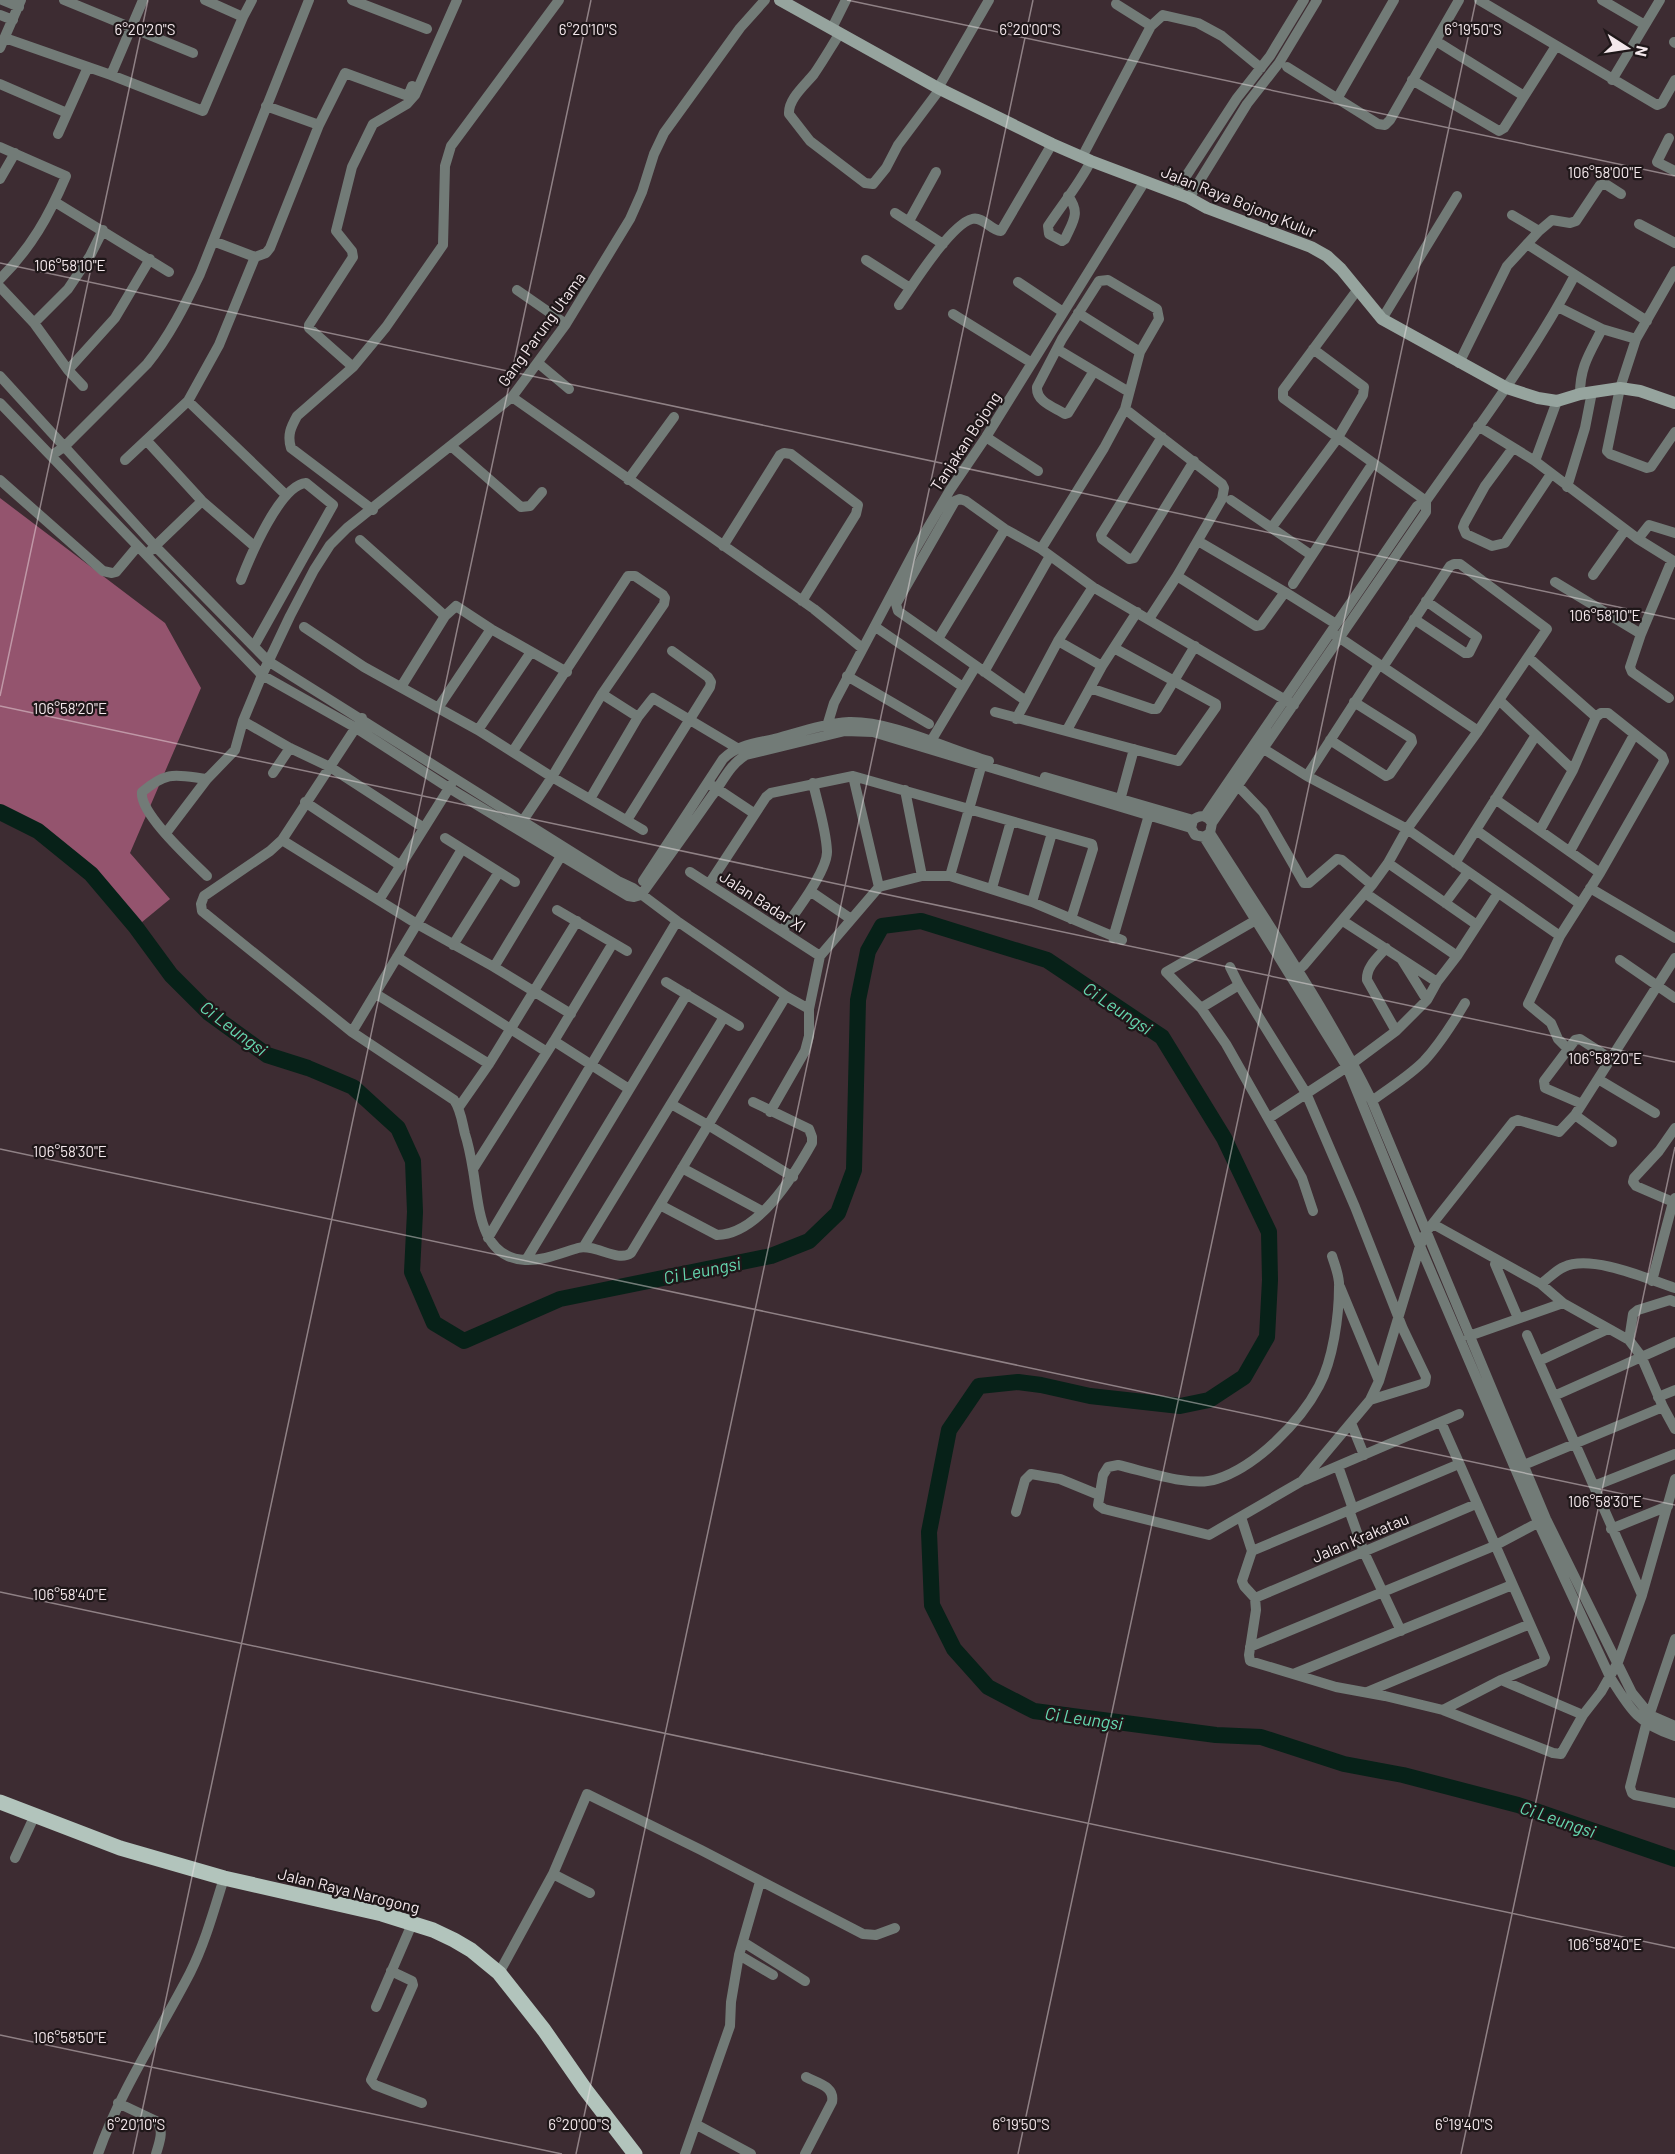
<svg xmlns="http://www.w3.org/2000/svg" width="1675" height="2154" viewBox="0 0 1675 2154" font-family="Barlow,sans-serif">
<style>
.forest{fill:#94546e}
.lines{fill:none;stroke-linecap:round;stroke-linejoin:round}
.river{stroke:#072118;stroke-width:16}
.minor{stroke:#727b77;stroke-width:10}
.secondary{stroke:#96a49e;stroke-width:12}
.primary{stroke:#b2c4bc;stroke-width:15}
.ticks{fill:none;stroke:#f4e8ec;stroke-width:1.5;stroke-opacity:0.45}
.labels{text-anchor:middle;dominant-baseline:central;stroke-width:4.5;stroke-linejoin:round;paint-order:stroke}
.street-label{font-size:16px;fill:#f4e8ec;stroke:#1f1719}
.water-label{font-size:18px;font-style:italic;fill:#65d7af;stroke:#1f1719}
.ticks-label{font-size:15px;text-anchor:middle;fill:#f4e8ec;stroke:#1f1719;stroke-width:4.5;stroke-linejoin:round;paint-order:stroke}
</style>
<rect width="100%" height="100%" fill="#3d2c32"/>
<path class="forest" d="M0,498l165,125 36,65 -71,165 40,46 -34,28 -45,-53 -53,-43 -38,-18z"/>
<g class="lines">
<path class="river" d="M0,812l38,19 53,43 44,52 36,49 38,38 58,42 41,13 45,19 45,41 15,33 2,51 -3,60 22,51 30,18 96,-42 211,-43 38,-15 29,-28 16,-43 4,-170 10,-49 14,-25 39,-5 126,39 115,77 62,101 45,94 1,48 -3,57 -23,40 -35,23 -29,6 -90,-10 -49,-11 -23,-3 -39,4 -30,44 -20,102 3,73 22,44 34,38 46,24 182,24 45,2 83,27 59,11 115,30 157,54"/>
<path class="minor" d="M2,0l17,7
M64,0l129,53
M205,0l38,17
M352,0l75,29
M1479,0l178,105 5,-2 13,-23
M1602,0l43,25
M1116,4l35,22
M0,15l13,5
M832,28l14,-28
M840,33c-9,14 -17,28 -26,41 -9,11 -26,25 -25,40l21,27 55,42 8,1 13,-16 12,-23 42,-56
M5,38l106,37 92,36 40,-94 9,-17
M1436,41l88,55
M1674,42l1,1
M0,48l21,-48
M1287,67l91,57 7,1 5,-5 69,-120
M111,75l32,-75
M1412,80l87,51 5,-3 52,-82
M1612,80l48,-80
M0,84l67,29
M938,88l51,-88
M1337,99l57,-99
M266,106l53,19
M58,134l30,-67
M1669,138l-12,24 18,9
M0,147l66,29c-17,40 -35,72 -66,103
M1082,157l69,-131 12,-11 35,8 24,13 39,32
M0,179l15,-26
M1175,193l62,-95 33,-42 34,-56
M1068,196c13,17 5,25 -3,43l-3,2 -13,-7 -1,-8c14,-21 31,-42 43,-65
M1189,198l58,-94 32,-41 38,-63
M55,202l114,70
M895,213l48,31
M1512,215l27,16 13,-11 18,3 6,-2 24,-36h7l14,9
M909,221l27,-49
M1639,224l36,19
M213,241l42,16 11,-4 4,-5 49,-123 26,-52 63,23 4,-10
M1527,244l120,77
M866,260l44,28
M1675,271l-39,68 -16,49 -13,63 3,3 37,14 4,-1 24,-35
M1018,282l45,30
M0,287l34,36 34,47 15,16
M1358,289l-75,101v8l143,103
M517,290l49,34
M899,305c13,-19 52,-81 73,-86 11,-3 18,11 29,12l51,-87
M1558,307l44,22
M1078,313l62,39
M953,314l79,49
M1382,319l75,-123
M34,323l34,-34 22,-33 13,-26
M1057,349l72,43
M538,363l31,26
M1459,363l48,-97 32,-35
M353,367l-44,-39v-3l44,-68 -1,-6 -16,-20 16,-64 21,-43 34,-20 8,-9 42,-95
M68,370l47,-52 35,-59
M0,376l155,170 113,115 350,220 15,7 44,33 109,75 23,13
M1580,394c0,-28 10,-41 22,-65l34,10
M512,397l302,212 48,39
M188,401l98,94
M0,403l262,272 94,53 93,60 179,108 6,1 7,-2c24,-33 47,-65 70,-98 12,-15 18,-32 35,-42l99,-24 28,1 318,96
M1125,409l97,75 2,4 -2,11 -45,77 -28,43
M1478,426l57,35 103,78 37,23
M986,437l52,34
M1162,437l-61,98 1,4 27,20 5,-1 60,-97
M147,441l55,60 52,45
M451,446l70,61 9,-1 12,-14
M1513,448l-28,38 -20,36 -2,5 3,7 26,12 13,-3 46,-69
M51,456l14,-10 82,-82c22,-27 38,-59 53,-90l109,-274
M125,460l63,-59 31,-56 36,-88
M1535,461l22,-60
M0,480l103,91 9,2 4,-1 21,-25
M628,480l46,-63
M1567,487l18,-59 7,-36
M1231,500l80,55
M373,510l-82,-62c-4,-13 0,-21 6,-32l56,-49 33,-40 57,-82 2,-79 6,-20 108,-146
M1272,527l65,-88 26,-44 1,-8 -4,-3 -47,-35
M1638,539l11,-14 26,8
M360,540l85,76
M1198,541l87,51 51,32
M723,546l57,-91 4,-2 7,1 67,51 -2,9 -54,87
M1041,549l63,-101 21,-39 15,-57 19,-33 -2,-10 -49,-29 -9,1 -37,58 -25,48c-1,15 17,20 28,27l3,-1 26,-42
M150,551l52,-50
M1593,575l32,-45
M1177,576l79,50 5,-1 24,-33
M241,580c9,-23 39,-95 65,-97l27,22 -79,141
M1555,582l86,52
M1293,584l80,-121
M1414,619l51,34h4l8,-16 -51,-36
M304,627l60,40 114,63 74,47 91,53
M877,628l86,59
M1334,634l144,97
M938,639l67,-110
M1058,641l44,25
M1528,657l68,60 -23,53 -33,60
M984,672l66,-116
M847,676l82,48
M401,687l44,-71 11,-10 35,23 76,43
M1090,688l62,21h5l38,-63
M602,694l36,23
M1669,698l-37,-26 -2,-5 11,-33 31,-74
M1499,700l74,70
M1026,701l32,-60 35,-54
M438,708l53,-79
M995,712l183,49 38,-54v-3l-102,-56
M362,718l-80,122 -12,11 -66,45 -3,8 1,7 150,121 102,68c7,10 8,22 11,34 4,12 6,24 8,36 6,34 6,88 52,90 18,1 36,-7 53,-12 17,-5 39,15 53,5l155,-257
M1016,719l10,-18 -128,-90 -2,-7 59,-103 5,-2 6,2 39,28 36,20 52,38 201,118
M243,721l47,27 40,19 94,61
M478,730l53,-78
M1067,730l35,-64 35,-54
M829,732l-2,-6 7,-23 82,-155 34,-58 36,-53 159,-256
M1330,740l56,36 4,-2 22,-32 -1,-4 -57,-36
M928,746l48,-80
M1259,746l48,30 100,53 153,107
M513,751l115,-175h7l28,19 2,3 -1,6 -62,90 -50,83 -32,48
M273,773l17,-25
M853,776l26,111
M1307,776l72,-111
M1045,777l148,43c7,-6 14,-5 19,3l-2,10 -6,4 -9,-2 -4,-7 2,-8
M713,786l42,28
M1238,786l25,26 41,71h5l28,-24 5,1 30,25
M905,790l17,86
M590,799l48,-82 15,-19 84,50
M1495,799l105,74
M305,802l96,64
M1119,804l15,-55
M1205,816l212,-310 9,-5c52,-74 107,-146 149,-226
M627,820l83,-133 1,-5 -3,-5 -36,-26
M1212,823l214,-311v-11
M1476,830l104,74
M166,833l41,-54
M1210,833c56,88 116,175 162,268l174,418 86,174 18,22 25,11
M1204,837l143,230 73,179 118,276 72,155c20,32 28,47 65,59
M445,838l70,44
M282,840l135,84 77,43 77,47
M1570,851l64,-116
M1388,863l89,62
M1455,863l81,-128
M690,872l130,84
M207,876c-16,-16 -68,-63 -65,-84 26,-22 34,-17 65,-13l28,-29 8,-29 19,-46 28,-59 24,-46 16,-25 17,-17 165,-131 54,-73 64,-105 12,-27 12,-38 10,-21 76,-105 25,-28
M950,876l33,-116
M643,881l80,-122c15,-15 35,-16 55,-21 22,-6 48,-15 71,-16 44,-1 97,27 140,39
M709,884l57,-87 5,-4 82,-17 239,68 1,5 -22,70
M992,888l19,-67
M1590,888l85,50
M810,891l41,28
M1365,893l92,63
M379,900l72,-115
M1032,902l20,-69
M1445,903l23,-31
M557,910l70,41
M1256,920l-90,52 35,36 25,36 76,134 11,33
M1343,921l94,61
M782,931c12,-16 46,-61 45,-80 -1,-22 -9,-46 -14,-68
M1113,938l36,-123
M453,945l46,-73
M1386,948c-8,9 -20,19 -19,32l29,51
M397,957l150,95
M1402,960l25,40
M1620,960l55,38
M494,967l67,-111
M1230,967l9,18 67,108 49,114 48,122 23,48 -1,6 -55,17
M1294,974l10,-9 68,-80 16,-22 19,-34 71,-98 69,-102 -87,-65h-6l-4,2 -67,101
M666,982l73,44
M376,994l113,70
M1201,1008l38,-23
M352,1032l110,-183
M554,1041l75,48
M1568,1049l-10,-10 -7,-16 -23,-19 32,-68 40,-63 64,-112 -2,-5 -54,-43h-7l-5,4
M1598,1079l57,34
M1372,1101c17,-13 36,-24 52,-40 16,-17 29,-38 41,-58
M671,1104l37,21 85,52
M1582,1104l-37,-16 -1,-7 31,-41 5,-1 31,20
M459,1107l30,-43 88,-143
M770,1112l35,-61 4,-15v-27l11,-53 59,-69 43,-11h28l82,26 90,38
M1575,1115l37,27
M1269,1118l84,-55 43,-32 31,-31 10,-18 20,-26 41,-63
M1675,1128l-16,23 -25,27 -1,4 3,4 37,16 2,-4
M682,1168l80,43
M473,1169l81,-128 59,-98
M660,1205l57,30c42,-1 77,-60 95,-92v-6l-3,-8 -56,-27
M1433,1224l108,60 22,19 66,37 12,16 22,51 12,22
M488,1238l189,-317
M584,1246l140,-229
M1332,1256c3,10 8,21 7,31 0,29 -6,73 -20,99 -19,36 -62,80 -102,93 -26,9 -72,-8 -99,-14l-10,2 -5,8 -5,30 6,4 105,26 93,-54 68,-81 9,-19 41,-135 6,-14 87,-110 5,-2 41,12 16,-17 100,-157
M526,1260l161,-266
M1495,1264l23,54
M1652,1281l21,-79
M1541,1284c7,-5 15,-14 23,-17 27,-13 84,12 111,21
M1340,1287l39,94
M1527,1335l115,260
M1469,1336l94,-33
M1629,1340l4,-26 5,-4 32,-10 5,2
M1539,1361l69,-32
M1554,1396l121,-54
M1658,1397l17,-7
M1441,1422l104,236 -2,4 -42,18 -58,30
M1351,1423l13,32
M1338,1466l15,43
M1519,1467l144,-60
M1305,1480l154,-66
M1594,1486l81,-32
M1349,1510l15,42 37,79
M1016,1512l9,-32 6,-6 29,5 39,16
M1241,1517l11,34 -10,30 2,5 11,12 1,12 -7,45 1,6 86,26 49,9 58,14 110,43 8,1 22,-39 18,-23 17,-30 24,-67 33,-116
M1611,1529l57,-23
M1252,1551l207,-87
M1255,1598l221,-94
M1675,1639l-29,86 -16,62 2,6 3,2 40,8
M1250,1647l244,-101 49,-26
M1296,1673l216,-88
M1501,1680l82,35
M1367,1692l163,-68
M15,1858l20,-43
M553,1874l37,19
M743,1942l62,39
M739,1955l34,20
M391,1971l21,10 1,4 -42,95 4,5 47,18
M499,1973l54,-99 34,-80 114,56 162,84 13,1 19,-7
M376,2007l36,-83
M118,2103l38,18c9,9 3,22 0,33
M697,2125l54,29
M98,2154c22,-63 61,-121 92,-181 15,-30 24,-63 34,-95
M685,2154l45,-128 1,-24 8,-47 21,-73
M805,2154l27,-52c3,-16 -15,-19 -26,-25"/>
<path class="secondary" d="M780,0l158,88 114,56 39,17 98,37 18,10 104,39 16,9 14,13 41,50 125,69 31,10 19,3 23,-7 40,-6 20,3 35,12"/>
<path class="primary" d="M0,1802l120,46 104,30 158,36 51,16 21,10 17,10 28,23 45,57 41,59 50,65"/>
</g>
<path class="ticks" d="M847,0l828,176M0,263l1675,356M0,696l148,-696M0,706l1675,356M0,1149l1675,356M0,1592l1675,356M0,2035l562,119M133,2154l458,-2154M576,2154l457,-2154M1018,2154l458,-2154M1461,2154l214,-1007"/>
<g class="labels">
<g class="street-label">
<text transform="translate(1239 201) rotate(22)">Jalan Raya Bojong Kulur</text>
<text transform="translate(541 329) rotate(-54)">Gang Parung Utama</text>
<text transform="translate(965 441) rotate(-57)">Tanjakan Bojong</text>
<text transform="translate(763 901) rotate(33)">Jalan Badar XI</text>
<text transform="translate(1360 1537) rotate(-23)">Jalan Krakatau</text>
<text transform="translate(349 1890) rotate(14)">Jalan Raya Narogong</text>
</g>
<g class="water-label">
<text transform="translate(1118 1008) rotate(34)">Ci Leungsi</text>
<text transform="translate(234 1028) rotate(37)">Ci Leungsi</text>
<text transform="translate(702 1270) rotate(-11)">Ci Leungsi</text>
<text transform="translate(1084 1718) rotate(8)">Ci Leungsi</text>
<text transform="translate(1558 1819) rotate(19)">Ci Leungsi</text>
</g>
</g>
<g class="ticks-label">
<text x="145" y="35">6°20'20"S</text>
<text x="588" y="35">6°20'10"S</text>
<text x="1030" y="35">6°20'00"S</text>
<text x="1473" y="35">6°19'50"S</text>
<text x="1605" y="178">106°58'00"E</text>
<text x="70" y="271">106°58'10"E</text>
<text x="1605" y="621">106°58'10"E</text>
<text x="70" y="714">106°58'20"E</text>
<text x="1605" y="1064">106°58'20"E</text>
<text x="70" y="1157">106°58'30"E</text>
<text x="1605" y="1507">106°58'30"E</text>
<text x="70" y="1600">106°58'40"E</text>
<text x="1605" y="1950">106°58'40"E</text>
<text x="70" y="2043">106°58'50"E</text>
<text x="136" y="2130">6°20'10"S</text>
<text x="579" y="2130">6°20'00"S</text>
<text x="1021" y="2130">6°19'50"S</text>
<text x="1464" y="2130">6°19'40"S</text>
</g>
<g transform="translate(1627 48) rotate(102)" stroke="#1f1719" stroke-width="4.5" paint-order="stroke">
<path d="M0-4.5L10 22L0 15L-10 22Z" fill="#f4e8ec"/>
<text y="-9" font-size="16" font-weight="bold" text-anchor="middle" fill="#f4e8ec">N</text>
</g>
</svg>
